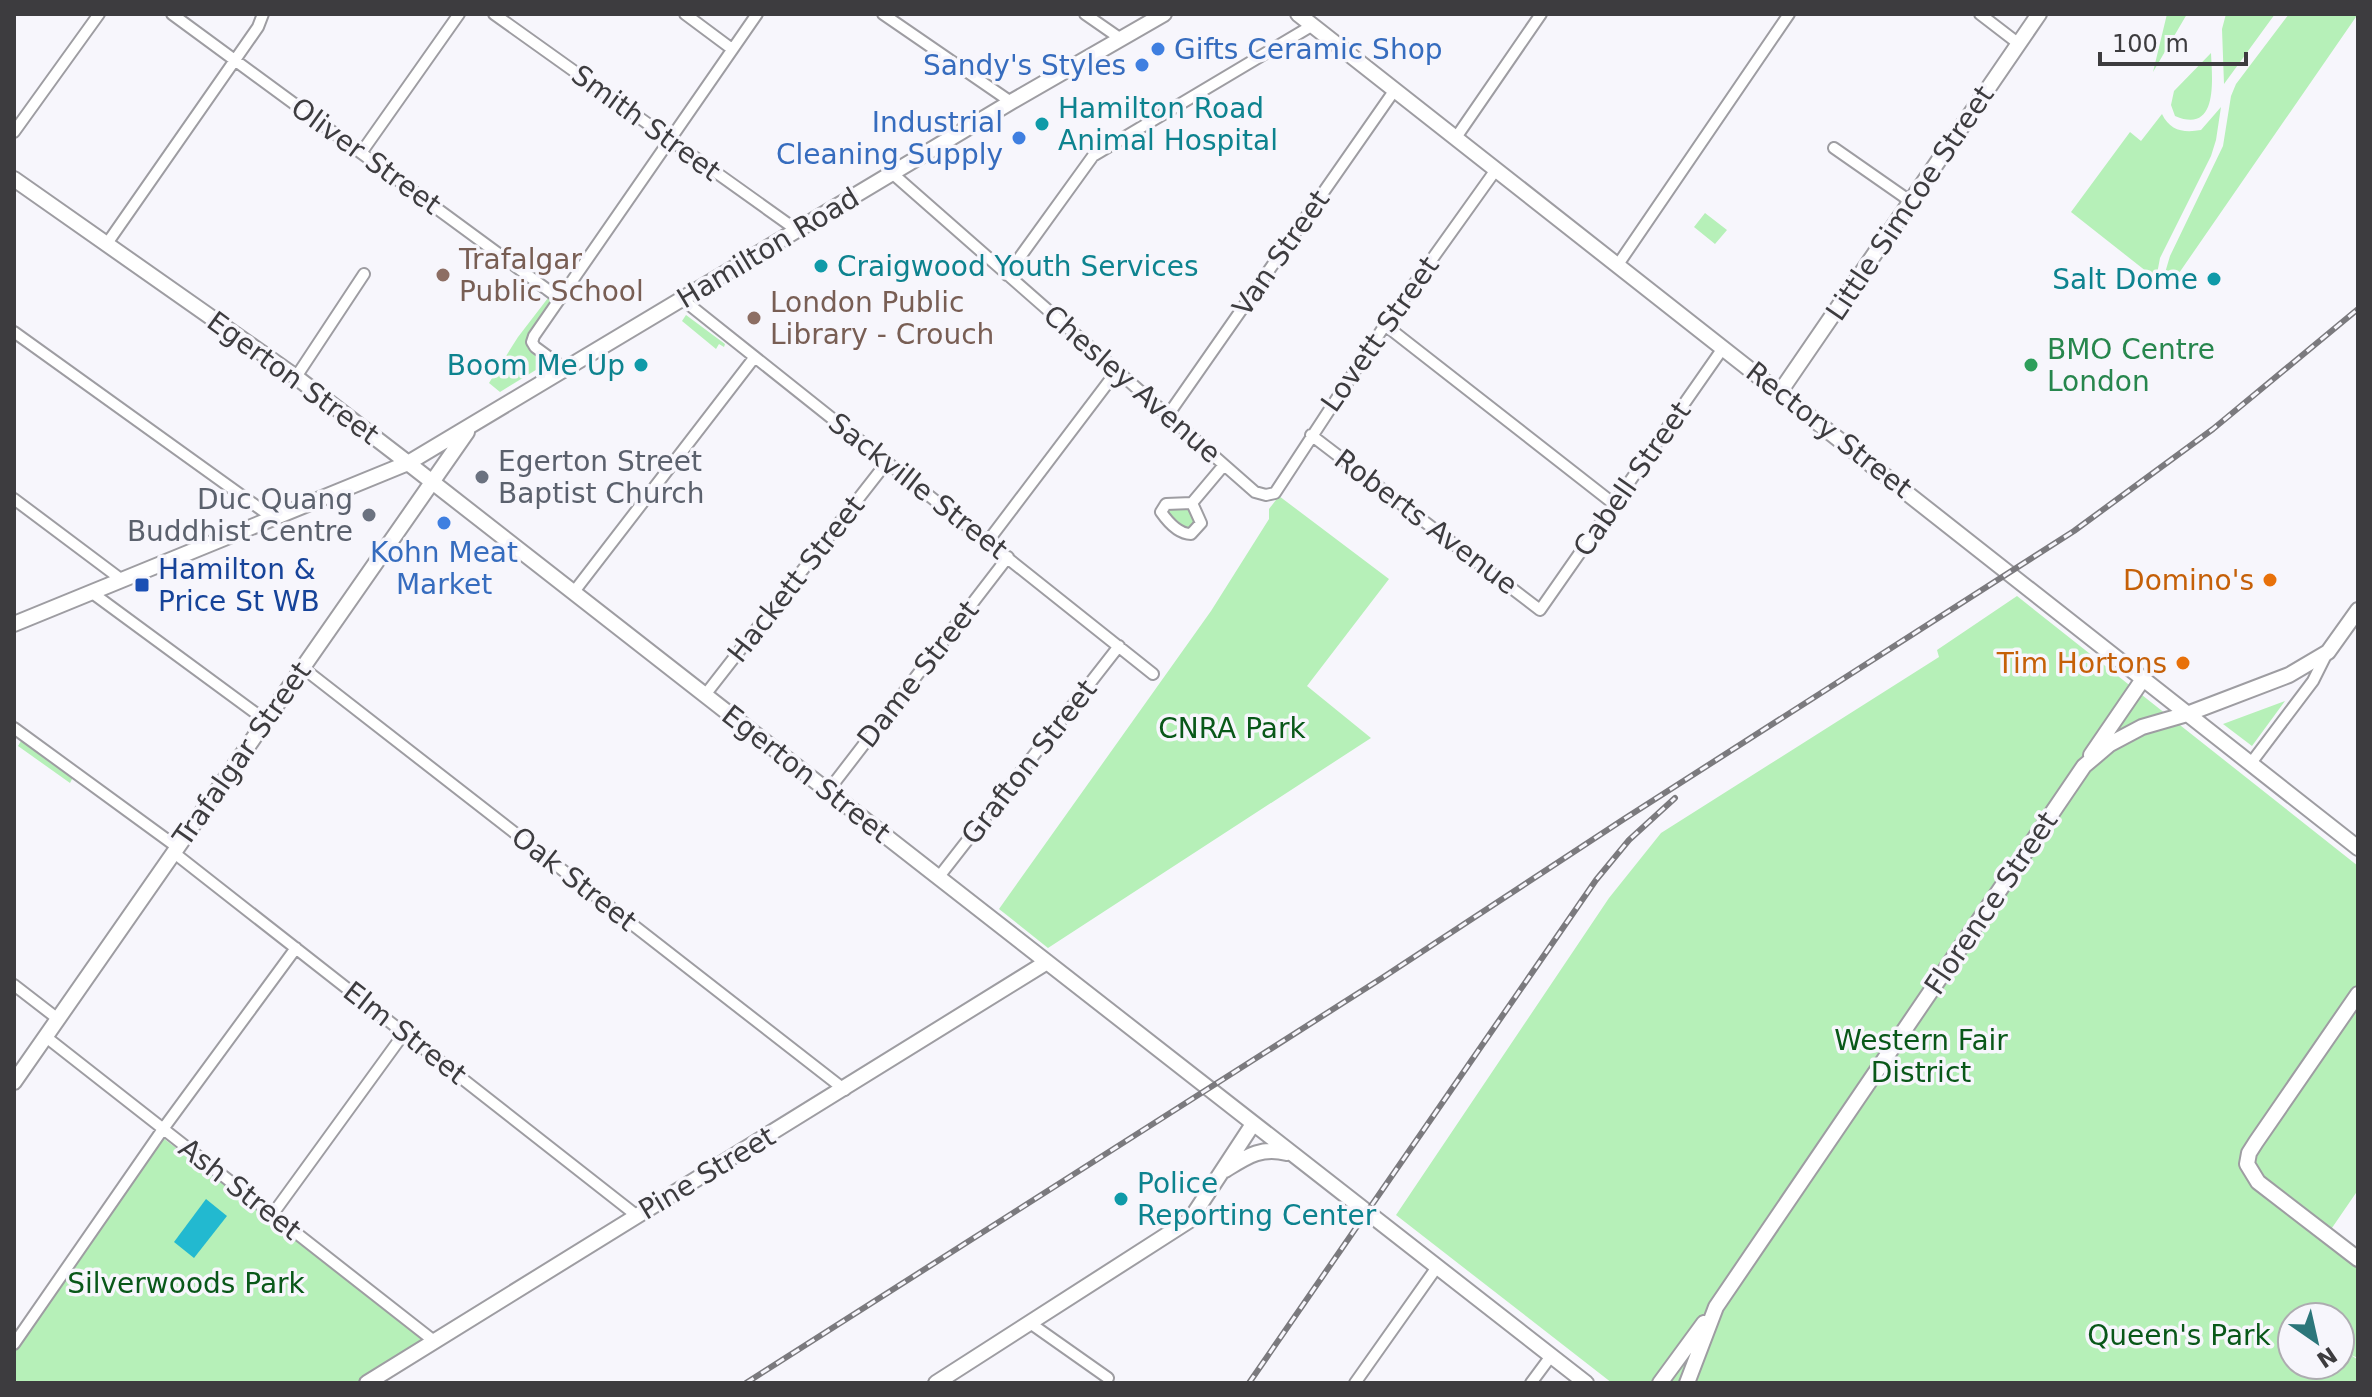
<svg xmlns="http://www.w3.org/2000/svg" width="2372" height="1397" viewBox="0 0 2372 1397" font-family="'DejaVu Sans',sans-serif">
<style>
.green{fill:#b6f0b8;fill-rule:evenodd}
.water{fill:#22b9d0}
.lines{fill:none;stroke-linecap:round;stroke-linejoin:round}
.street-casing{stroke:#9e9da2;stroke-width:14}
.secondary-casing{stroke:#9e9da2;stroke-width:18}
.street{stroke:#fff;stroke-width:10}
.secondary{stroke:#fff;stroke-width:14}
.rail-casing{stroke:#7b7a7e;stroke-width:6}
.rail{stroke:#f7f6fc;stroke-width:3;stroke-dasharray:9;stroke-linecap:butt}
.shop-dot{fill:#3f7fe0;stroke:#f7f6fc;stroke-width:3}
.culture-dot{fill:#0f9aa8;stroke:#f7f6fc;stroke-width:3}
.education-dot{fill:#8d6e63;stroke:#f7f6fc;stroke-width:3}
.leisure-dot{fill:#2e9e5b;stroke:#f7f6fc;stroke-width:3}
.worship-dot{fill:#6b7280;stroke:#f7f6fc;stroke-width:3}
.food-dot{fill:#e8710a;stroke:#f7f6fc;stroke-width:3}
.transit-dot{fill:#1a4fb4;stroke:#f7f6fc;stroke-width:3}
.labels{text-anchor:middle;dominant-baseline:central;stroke-width:7;stroke-linejoin:round;paint-order:stroke}
.shop-label{font-size:28px;fill:#366cbe;stroke:#f7f6fc;text-anchor:end}
.culture-label{font-size:28px;fill:#0d838f;stroke:#f7f6fc;text-anchor:start}
.street-label{font-size:28px;fill:#3d3c3f;stroke:#f7f6fc}
.education-label{font-size:28px;fill:#785e54;stroke:#f7f6fc;text-anchor:start}
.leisure-label{font-size:28px;fill:#27864d;stroke:#f7f6fc;text-anchor:start}
.worship-label{font-size:28px;fill:#5b616d;stroke:#f7f6fc;text-anchor:start}
.transit-label{font-size:28px;fill:#164399;stroke:#f7f6fc;text-anchor:start}
.food-label{font-size:28px;fill:#c56008;stroke:#f7f6fc;text-anchor:end}
.park-label{font-size:28px;fill:#095819;stroke:#f7f6fc}
</style>
<rect width="100%" height="100%" fill="#f7f6fc"/>
<path class="green" d="M2167,14h20l-34,58z
M2226,14h49l-51,70 -2,-55z
M2289,14h69l-190,275 -6,-6 8,-27 53,-110 8,-50 5,-12z
M2211,53c1,25 8,82 -36,63l-4,-11 3,-14z
M2221,107l-5,33 -5,16 -51,102 -4,21 -85,-67 59,-80 11,9 21,-27c8,17 22,19 39,16z
M1705,213l22,17 -12,14 -21,-17z
M548,298l3,3 -24,40v6l17,18 -44,27 -11,-9 29,-46z
M686,315l39,29 -1,3 -5,-3 -3,5 -34,-28z
M1279,496l110,83 -82,107 64,52 -323,210 -49,-39 212,-298 58,-92v-10z
M1171,508l18,2 5,14 -3,5h-4l-19,-16z
M2017,596l341,270v324l-35,51 35,27v90l-7,-3 7,5v20l-2,3h-744l-216,-168 213,-317 52,-65 278,-176 -2,-7zM2292,1317h48v48h-48z
M2285,701l-33,45 -29,-22z
M21,741l52,36 -3,6 -52,-37z
M163,1138l267,203 -68,42h-348v-35z"/>
<path class="water" d="M206,1199l21,17 -33,42 -20,-16z"/>
<g class="lines">
<defs>
<path id="street" d="M172,14l388,285
M494,14l304,217
M685,14l47,35
M883,14l128,88
M1085,14l36,25
M1980,14l39,30
M14,132l85,-118
M1455,139l86,-125
M1834,148l76,53
M361,153l98,-139
M893,174l362,318 11,3 9,-2 110,-168 110,-154
M106,245l152,-218 5,-13
M1617,266l172,-252
M1007,275l86,-119 220,-131
M682,299l471,375
M1385,325l229,179
M14,332l259,186
M565,369l-30,-22 -3,-5 2,-6 223,-322
M296,377l68,-103
M1168,415l226,-324
M1311,435l229,175 183,-262
M14,499l108,81
M1192,503l9,20 -10,11c-13,0 -23,-12 -30,-22l5,-8 26,-1 32,-38
M988,541l128,-169
M91,592l174,128
M573,593l181,-235
M303,668l542,422
M705,695l182,-233
M14,728l163,119
M2251,763l62,-82 14,-28
M828,791l180,-234
M173,852l463,363
M938,878l181,-232
M14,985l44,34
M46,1037l388,304
M272,1215l133,-183
M1030,1323l78,55
M14,1344l149,-215 133,-181
M1355,1383l82,-116
M1531,1383l20,-27"/>
<path id="secondary" d="M1298,14l1060,834
M14,179l282,198 112,86 1178,920
M1780,392l259,-378
M14,624l394,-161 603,-361 153,-88
M2091,755l52,-76
M2358,994l-102,148 -7,11 -2,11 11,18 100,77
M14,1082l453,-650
M1225,1170c21,-13 36,-24 62,-17
M367,1383c226,-141 454,-279 680,-421
M936,1383l254,-163 63,-96
M1660,1383l44,-60
M1687,1383l29,-76 368,-541 26,-22 32,-17 45,-13 102,-39 39,-23 30,-42"/>
</defs>
<use href="#street" class="street-casing"/>
<use href="#secondary" class="secondary-casing"/>
<use href="#street" class="street"/>
<use href="#secondary" class="secondary"/>
<defs>
<path id="rail" d="M746,1383l636,-405 242,-159 450,-288 139,-102 145,-120
M1249,1383l347,-503 33,-40 46,-42"/>
</defs>
<use href="#rail" class="rail-casing"/>
<use href="#rail" class="rail"/>
</g>
<g class="shop-dot">
<circle cx="1158" cy="49" r="8"/>
<circle cx="1142" cy="65" r="8"/>
<circle cx="1019" cy="138" r="8"/>
<circle cx="444" cy="523" r="8"/>
</g>
<g class="culture-dot">
<circle cx="1042" cy="124" r="8"/>
<circle cx="821" cy="266" r="8"/>
<circle cx="2214" cy="279" r="8"/>
<circle cx="641" cy="365" r="8"/>
<circle cx="1121" cy="1199" r="8"/>
</g>
<g class="education-dot">
<circle cx="443" cy="275" r="8"/>
<circle cx="754" cy="318" r="8"/>
</g>
<circle class="leisure-dot" cx="2031" cy="365" r="8"/>
<g class="worship-dot">
<circle cx="482" cy="477" r="8"/>
<circle cx="369" cy="515" r="8"/>
</g>
<g class="food-dot">
<circle cx="2270" cy="580" r="8"/>
<circle cx="2183" cy="663" r="8"/>
</g>
<rect class="transit-dot" x="134" y="577" width="16" height="16" rx="4"/>
<g class="labels">
<g class="shop-label">
<text x="1174" y="49" text-anchor="start">Gifts Ceramic Shop</text>
<text x="1126" y="65">Sandy's Styles</text>
<text x="1003" y="122">Industrial<tspan x="1003" dy="32">Cleaning Supply</tspan></text>
<text x="444" y="552" text-anchor="middle">Kohn Meat<tspan x="444" dy="32">Market</tspan></text>
</g>
<g class="culture-label">
<text x="1058" y="108">Hamilton Road<tspan x="1058" dy="32">Animal Hospital</tspan></text>
<text x="837" y="266">Craigwood Youth Services</text>
<text x="2198" y="279" text-anchor="end">Salt Dome</text>
<text x="625" y="365" text-anchor="end">Boom Me Up</text>
<text x="1137" y="1183">Police<tspan x="1137" dy="32">Reporting Center</tspan></text>
</g>
<g class="street-label">
<text transform="translate(646 123) rotate(36)">Smith Street</text>
<text transform="translate(366 156) rotate(36)">Oliver Street</text>
<text transform="translate(1910 203) rotate(-56)">Little Simcoe Street</text>
<text transform="translate(768 248) rotate(-31)">Hamilton Road</text>
<text transform="translate(1281 253) rotate(-55)">Van Street</text>
<text transform="translate(1380 334) rotate(-55)">Lovett Street</text>
<text transform="translate(293 378) rotate(36)">Egerton Street</text>
<text transform="translate(1132 384) rotate(41)">Chesley Avenue</text>
<text transform="translate(1829 430) rotate(38)">Rectory Street</text>
<text transform="translate(1632 479) rotate(-55)">Cabell Street</text>
<text transform="translate(918 486) rotate(38)">Sackville Street</text>
<text transform="translate(1426 522) rotate(37)">Roberts Avenue</text>
<text transform="translate(796 579) rotate(-52)">Hackett Street</text>
<text transform="translate(918 674) rotate(-52)">Dame Street</text>
<text transform="translate(242 754) rotate(-55)">Trafalgar Street</text>
<text transform="translate(1029 762) rotate(-52)">Grafton Street</text>
<text transform="translate(806 774) rotate(38)">Egerton Street</text>
<text transform="translate(574 879) rotate(38)">Oak Street</text>
<text transform="translate(1991 903) rotate(-56)">Florence Street</text>
<text transform="translate(405 1033) rotate(38)">Elm Street</text>
<text transform="translate(707 1173) rotate(-31)">Pine Street</text>
<text transform="translate(240 1189) rotate(38)">Ash Street</text>
</g>
<g class="education-label">
<text x="459" y="259">Trafalgar<tspan x="459" dy="32">Public School</tspan></text>
<text x="770" y="302">London Public<tspan x="770" dy="32">Library - Crouch</tspan></text>
</g>
<g class="leisure-label">
<text x="2047" y="349">BMO Centre<tspan x="2047" dy="32">London</tspan></text>
</g>
<g class="worship-label">
<text x="498" y="461">Egerton Street<tspan x="498" dy="32">Baptist Church</tspan></text>
<text x="353" y="499" text-anchor="end">Duc Quang<tspan x="353" dy="32">Buddhist Centre</tspan></text>
</g>
<g class="transit-label">
<text x="158" y="569">Hamilton &amp;<tspan x="158" dy="32">Price St WB</tspan></text>
</g>
<g class="food-label">
<text x="2254" y="580">Domino's</text>
<text x="2167" y="663">Tim Hortons</text>
</g>
<g class="park-label">
<text x="1232" y="728">CNRA Park</text>
<text x="1921" y="1040">Western Fair<tspan x="1921" dy="32">District</tspan></text>
<text x="186" y="1283">Silverwoods Park</text>
<text x="2179" y="1335">Queen's Park</text>
</g>
</g>
<rect width="2372" height="1397" fill="none" stroke="#3d3c3f" stroke-width="32"/>
<g transform="translate(2316 1341) rotate(146)"><circle r="38" fill="#f7f6fc" stroke="#adacb0" stroke-width="2"/>
<path d="M0-6L14 30L0 20L-14 30Z" fill="#2c767a"/>
<text y="-12" font-size="22" font-weight="bold" text-anchor="middle" fill="#3d3c3f">N</text>
</g>
<path d="M2100 52v12h146v-12" fill="none" stroke="#3d3c3f" stroke-width="4"/>
<text x="2112" y="52" font-size="24" fill="#3d3c3f" stroke="#f7f6fc" stroke-width="6" paint-order="stroke">100 m</text>
</svg>
